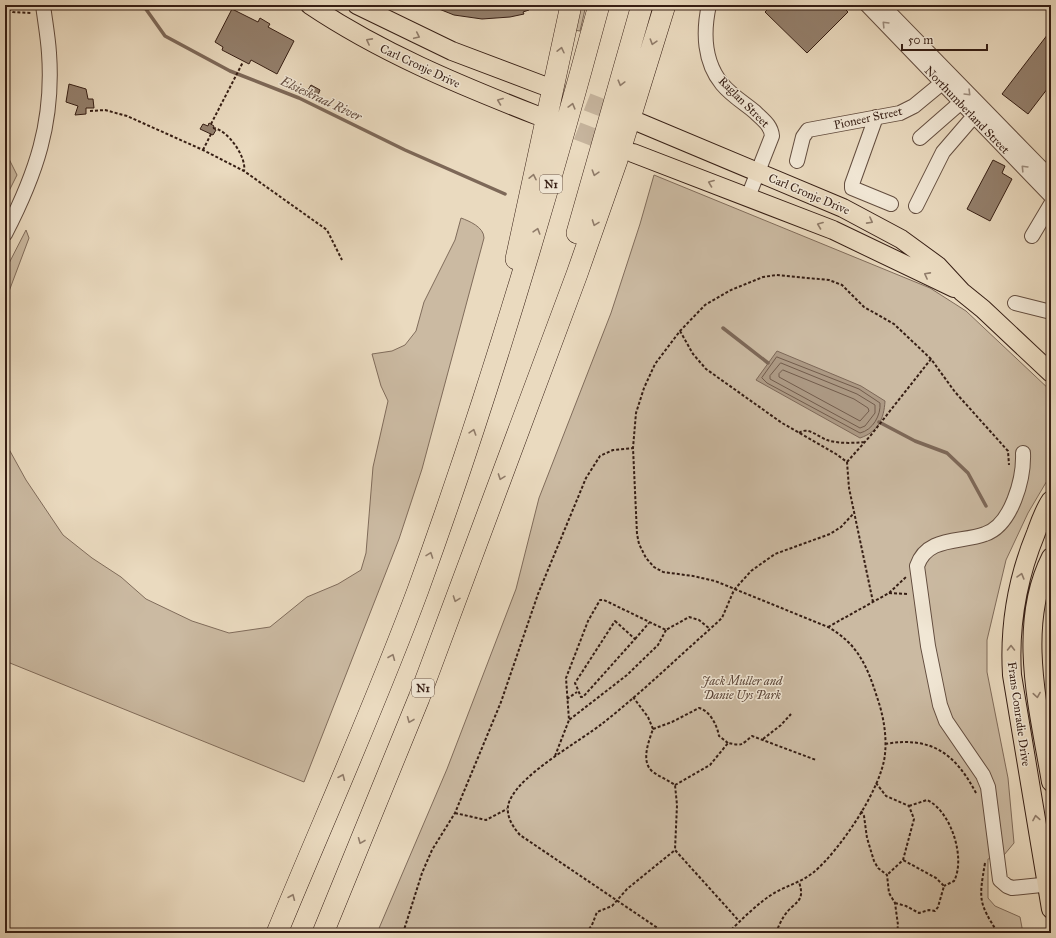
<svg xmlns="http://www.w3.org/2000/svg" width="1056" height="938" viewBox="0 0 1056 938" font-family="'IM FELL Great Primer',serif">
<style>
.green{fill:#cbbaa2;stroke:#806c5b}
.water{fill:#ad9a85;stroke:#7d6858}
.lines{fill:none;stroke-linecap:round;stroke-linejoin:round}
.shore{stroke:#725c4c;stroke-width:1}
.stream{stroke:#7d6858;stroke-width:3.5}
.building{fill:#94806d;stroke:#361e14}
.major-tunnel{stroke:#c6b49d;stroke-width:18;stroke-dasharray:18 9;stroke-linecap:butt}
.minor-casing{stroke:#634d3f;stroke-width:16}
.major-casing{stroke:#361e14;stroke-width:20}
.highway-casing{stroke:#361e14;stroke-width:22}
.path{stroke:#361e14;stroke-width:2;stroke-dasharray:3 2;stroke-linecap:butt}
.minor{stroke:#f1e7d5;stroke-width:14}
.major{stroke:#eadabf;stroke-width:18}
.highway{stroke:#eadabf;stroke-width:21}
.oneway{stroke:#9d8d7e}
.oneway2{stroke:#907c6a}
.labels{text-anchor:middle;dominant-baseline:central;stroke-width:3;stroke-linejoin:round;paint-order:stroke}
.shield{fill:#f1e7d5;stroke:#6e5a4e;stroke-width:1}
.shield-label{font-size:11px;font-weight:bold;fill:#361e14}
.street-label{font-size:12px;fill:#361e14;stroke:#f1e7d5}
.park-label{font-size:12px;font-style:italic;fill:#5b4538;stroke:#f1e7d5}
.water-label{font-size:13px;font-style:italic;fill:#60493c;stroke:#f1e7d5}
</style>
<rect width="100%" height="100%" fill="#eadabf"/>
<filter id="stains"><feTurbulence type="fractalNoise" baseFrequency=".005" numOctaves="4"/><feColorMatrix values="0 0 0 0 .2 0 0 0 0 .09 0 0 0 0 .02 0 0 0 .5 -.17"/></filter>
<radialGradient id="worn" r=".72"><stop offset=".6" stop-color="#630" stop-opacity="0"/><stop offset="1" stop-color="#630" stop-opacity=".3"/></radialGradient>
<path class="green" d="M579,5h7l-6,26 -6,-1z
M5,151l12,24 -12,24z
M654,175l276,113 36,23 85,80v83l-23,39 -22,47 -19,80v32l21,106 6,65 -10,12 -16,4v39l7,8 25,11 3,16h-646l70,-164 69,-180 23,-91 72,-185 29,-89z
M461,218c8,3 23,9 23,20l-62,231 -23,70 -95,243 -299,-121v-219l21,38 37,55 29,23 29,19 25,22 46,22 37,12 41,-6 37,-30 31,-13 23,-14 5,-17 7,-86 15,-66 -7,-15 -9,-32 20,-3 13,-6 11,-14 8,-29 31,-62z
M26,230l3,8 -24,64v-31z"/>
<path class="water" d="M777,351l84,35 24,15c-1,18 -7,31 -25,37l-104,-58z"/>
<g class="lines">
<path class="shore" d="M777,357l82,32 21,14c1,12 -7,27 -20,30l-93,-50 -5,-5z
M781,363l76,31 18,11v8l-10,13 -5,2 -90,-49v-3z
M783,370l71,29 14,9 1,3 -9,10 -81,-44v-3z"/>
<path class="stream" d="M143,5l22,31 65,35 69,27 106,52 100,44
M723,328l45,35
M879,422l36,19 32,12 21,20 18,33"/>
</g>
<path class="building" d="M429,5h98l2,5 -6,2 1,2 -14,3 -28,2 -28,-4z
M772,5h69l7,7 -41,41 -42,-41z
M232,9l26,13 2,-4 10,6 -2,3 26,14 -17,33 -26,-14 -2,4 -27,-14 1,-3 -8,-5z
M1048,34l3,2v48l-23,30 -26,-20z
M69,84l17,5 2,10h5l1,9h-8v6l-11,1 3,-9 -12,-4z
M311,85l9,5 -2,5 -10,-5z
M209,123l5,3 -1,2 3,2 -3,5 -13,-6 3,-5 5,2z
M993,160l12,6 -3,7 10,6 -22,42 -23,-12z"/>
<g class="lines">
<path class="major-tunnel" d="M562,92l61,24
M552,121l64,25"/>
<defs>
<path id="minor" d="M709,5c-6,27 -5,57 13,79 9,11 22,19 33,28 8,8 16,13 17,24l-24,61
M867,5l184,191
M882,5l169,173
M876,117l-24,67v4l39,16
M920,138l40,-35
M797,161l6,-24 5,-7 92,-17 14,-7 34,-28
M916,206l27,-54 31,-36
M5,234c31,-60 49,-112 44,-181 -1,-16 -4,-32 -6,-48
M1032,236l19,-32
M1015,303l36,9
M1023,453c1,25 -11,72 -38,81 -24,9 -58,2 -68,32l11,80 12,59 6,16 37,54 5,12 12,93 7,6 5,2 39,-4"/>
<path id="major" d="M310,5c70,47 147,79 226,110
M357,5l95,46 90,34
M638,122l205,86 58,31 37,27 24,26 21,17 68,64
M633,153l200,77 121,58
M1051,500c-7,10 -11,22 -15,33 -19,46 -27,93 -24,142l39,234
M1051,557c-35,69 -12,153 0,225"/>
<path id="highway" d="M577,233l65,-228
M516,259l55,-254
M277,933c47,-114 98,-227 141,-343 70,-192 128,-388 181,-585
M323,933l96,-235 158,-424 40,-114 48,-155"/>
</defs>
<use href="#minor" class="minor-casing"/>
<use href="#major" class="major-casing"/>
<use href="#highway" class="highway-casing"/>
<path class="path" d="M5,5l8,7 18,1
M90,111l15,-1 22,6 76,34 41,21 83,59 15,30
M211,124l32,-62
M213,128c14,1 34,29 31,43
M203,150l8,-16
M680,331l13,23 13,15 76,54 54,31 11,8 2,26 24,114
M799,433c9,-7 19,4 28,7 12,4 27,3 39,2
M847,462l24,-27 60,-76
M889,593l19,1
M615,621l20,18 -52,58h-2l-6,-14z
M828,627l61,-34 17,-16
M666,630l-8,15 -31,30 -58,45 -3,-42 22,-57 12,-21h4l62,30 23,-13 10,3 11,9
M635,639l14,-16
M633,697l15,20 5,12c-4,12 -13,33 0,43 7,5 15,8 22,13l2,20 -2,45 65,72
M567,699l10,-7
M653,729l19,-7 27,-14c11,3 18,17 20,28l9,7
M763,739l18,-14 10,-11
M885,744c46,-8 70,9 91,49
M555,756l14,-36
M876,783l10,13 23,10 5,13 -11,41 -16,15
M675,785l35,-20 18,-22c15,3 13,2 24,-7l64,24
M909,806l18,-6c24,11 39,58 27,81l-10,5
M861,811l3,5 3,22 7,23 4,7 9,7 2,18 6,10 3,22 -1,8
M455,813l31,7 21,-11
M985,863c-6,36 -7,39 13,70
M895,903l11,3 13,7 10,-3 6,1 3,-4 6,-21 -8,-8 -33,-18
M403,933l19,-60 10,-23 23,-37 46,-111 37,-108 48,-116 14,-22 13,-6 20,-2
M586,933l6,-8 5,-13 15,-6 15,-17 48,-39
M665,933l-145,-98c-9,-10 -16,-23 -10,-35 12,-27 69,-58 93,-77 37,-29 72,-63 107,-94l12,-11 12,-28 17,-19 24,-17 55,-20 11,-7 13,-14
M728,933c13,-13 32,-32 48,-41 13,-7 27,-11 38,-20 26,-22 68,-84 71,-118 2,-19 -2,-40 -8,-57 -10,-31 -19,-53 -49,-70l-113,-46 -22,-5 -30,-4 -9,-5 -8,-9 -7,-14 -2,-10 -4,-86 3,-35 8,-25 11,-24 25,-33 25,-26 26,-15 32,-13 13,-2 53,5 13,5 22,22 30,17 37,35 24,33 53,59 1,14
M776,933c2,-6 5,-12 8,-17 10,-15 22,-13 15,-34"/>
<use href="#minor" class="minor"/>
<use href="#major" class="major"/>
<use href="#highway" class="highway"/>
</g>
<defs><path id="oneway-chevron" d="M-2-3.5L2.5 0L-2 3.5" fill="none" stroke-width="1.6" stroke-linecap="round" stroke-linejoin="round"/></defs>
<g class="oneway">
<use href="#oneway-chevron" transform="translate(885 24) rotate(-134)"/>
<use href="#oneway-chevron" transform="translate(968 93) rotate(45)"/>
<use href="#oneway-chevron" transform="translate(1024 168) rotate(-134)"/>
</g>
<g class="oneway2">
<use href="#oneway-chevron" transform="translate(417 36) rotate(25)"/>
<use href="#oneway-chevron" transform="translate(369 41) rotate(-152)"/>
<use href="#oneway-chevron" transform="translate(653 42) rotate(107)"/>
<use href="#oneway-chevron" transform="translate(561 50) rotate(-77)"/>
<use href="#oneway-chevron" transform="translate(621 83) rotate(105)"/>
<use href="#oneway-chevron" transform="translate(500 101) rotate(-159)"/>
<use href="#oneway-chevron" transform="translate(572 106) rotate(-75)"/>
<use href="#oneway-chevron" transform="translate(595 173) rotate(107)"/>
<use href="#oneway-chevron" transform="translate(533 177) rotate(-78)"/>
<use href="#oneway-chevron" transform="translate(711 183) rotate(-159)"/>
<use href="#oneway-chevron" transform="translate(870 221) rotate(28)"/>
<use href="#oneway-chevron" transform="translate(595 223) rotate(110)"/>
<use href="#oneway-chevron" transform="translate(820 225) rotate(-159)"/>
<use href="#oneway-chevron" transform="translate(537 231) rotate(-73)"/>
<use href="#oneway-chevron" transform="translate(927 275) rotate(-152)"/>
<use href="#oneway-chevron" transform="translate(473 432) rotate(-72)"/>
<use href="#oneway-chevron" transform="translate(501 477) rotate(110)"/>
<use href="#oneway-chevron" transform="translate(430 555) rotate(-70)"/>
<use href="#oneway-chevron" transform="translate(1021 576) rotate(-74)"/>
<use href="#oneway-chevron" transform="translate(456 599) rotate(110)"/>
<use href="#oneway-chevron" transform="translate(1011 648) rotate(-90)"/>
<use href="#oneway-chevron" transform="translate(392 657) rotate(-68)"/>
<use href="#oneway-chevron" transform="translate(1037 695) rotate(81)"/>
<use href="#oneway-chevron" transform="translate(410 720) rotate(112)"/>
<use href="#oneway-chevron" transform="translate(342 777) rotate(-67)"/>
<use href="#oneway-chevron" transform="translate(1036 818) rotate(-100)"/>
<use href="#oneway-chevron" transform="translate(361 841) rotate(112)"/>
<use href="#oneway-chevron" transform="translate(292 897) rotate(-67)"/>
</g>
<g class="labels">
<g class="shield">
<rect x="540" y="175" width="22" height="18" rx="3"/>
<rect x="412" y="679" width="22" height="18" rx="3"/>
</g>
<g class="shield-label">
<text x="551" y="184">N1</text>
<text x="423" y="688">N1</text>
</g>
<g class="street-label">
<text transform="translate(420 66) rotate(25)">Carl Cronje Drive</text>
<text transform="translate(744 102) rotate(45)">Raglan Street</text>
<text transform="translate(967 110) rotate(46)">Northumberland Street</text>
<text transform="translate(868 118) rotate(-12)">Pioneer Street</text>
<text transform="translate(809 194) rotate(23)">Carl Cronje Drive</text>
<text transform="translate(1019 714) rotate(82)">Frans Conradie Drive</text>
</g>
<g class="park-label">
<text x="742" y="681">Jack Muller and<tspan x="742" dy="14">Danie Uys Park</tspan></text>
</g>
<g class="water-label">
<text transform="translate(321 99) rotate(25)">Elsieskraal River</text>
</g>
</g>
<rect width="1056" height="938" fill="none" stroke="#eadabf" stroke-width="20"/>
<rect x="6" y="6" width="1044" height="926" fill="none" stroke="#361e14" stroke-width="2"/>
<rect x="10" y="10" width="1036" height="918" fill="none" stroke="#361e14"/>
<path d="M902 44v6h85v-6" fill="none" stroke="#361e14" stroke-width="2"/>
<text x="908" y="44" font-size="12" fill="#361e14" stroke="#f1e7d5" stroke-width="3" paint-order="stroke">50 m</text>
<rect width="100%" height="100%" filter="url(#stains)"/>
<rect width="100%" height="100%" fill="url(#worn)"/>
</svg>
